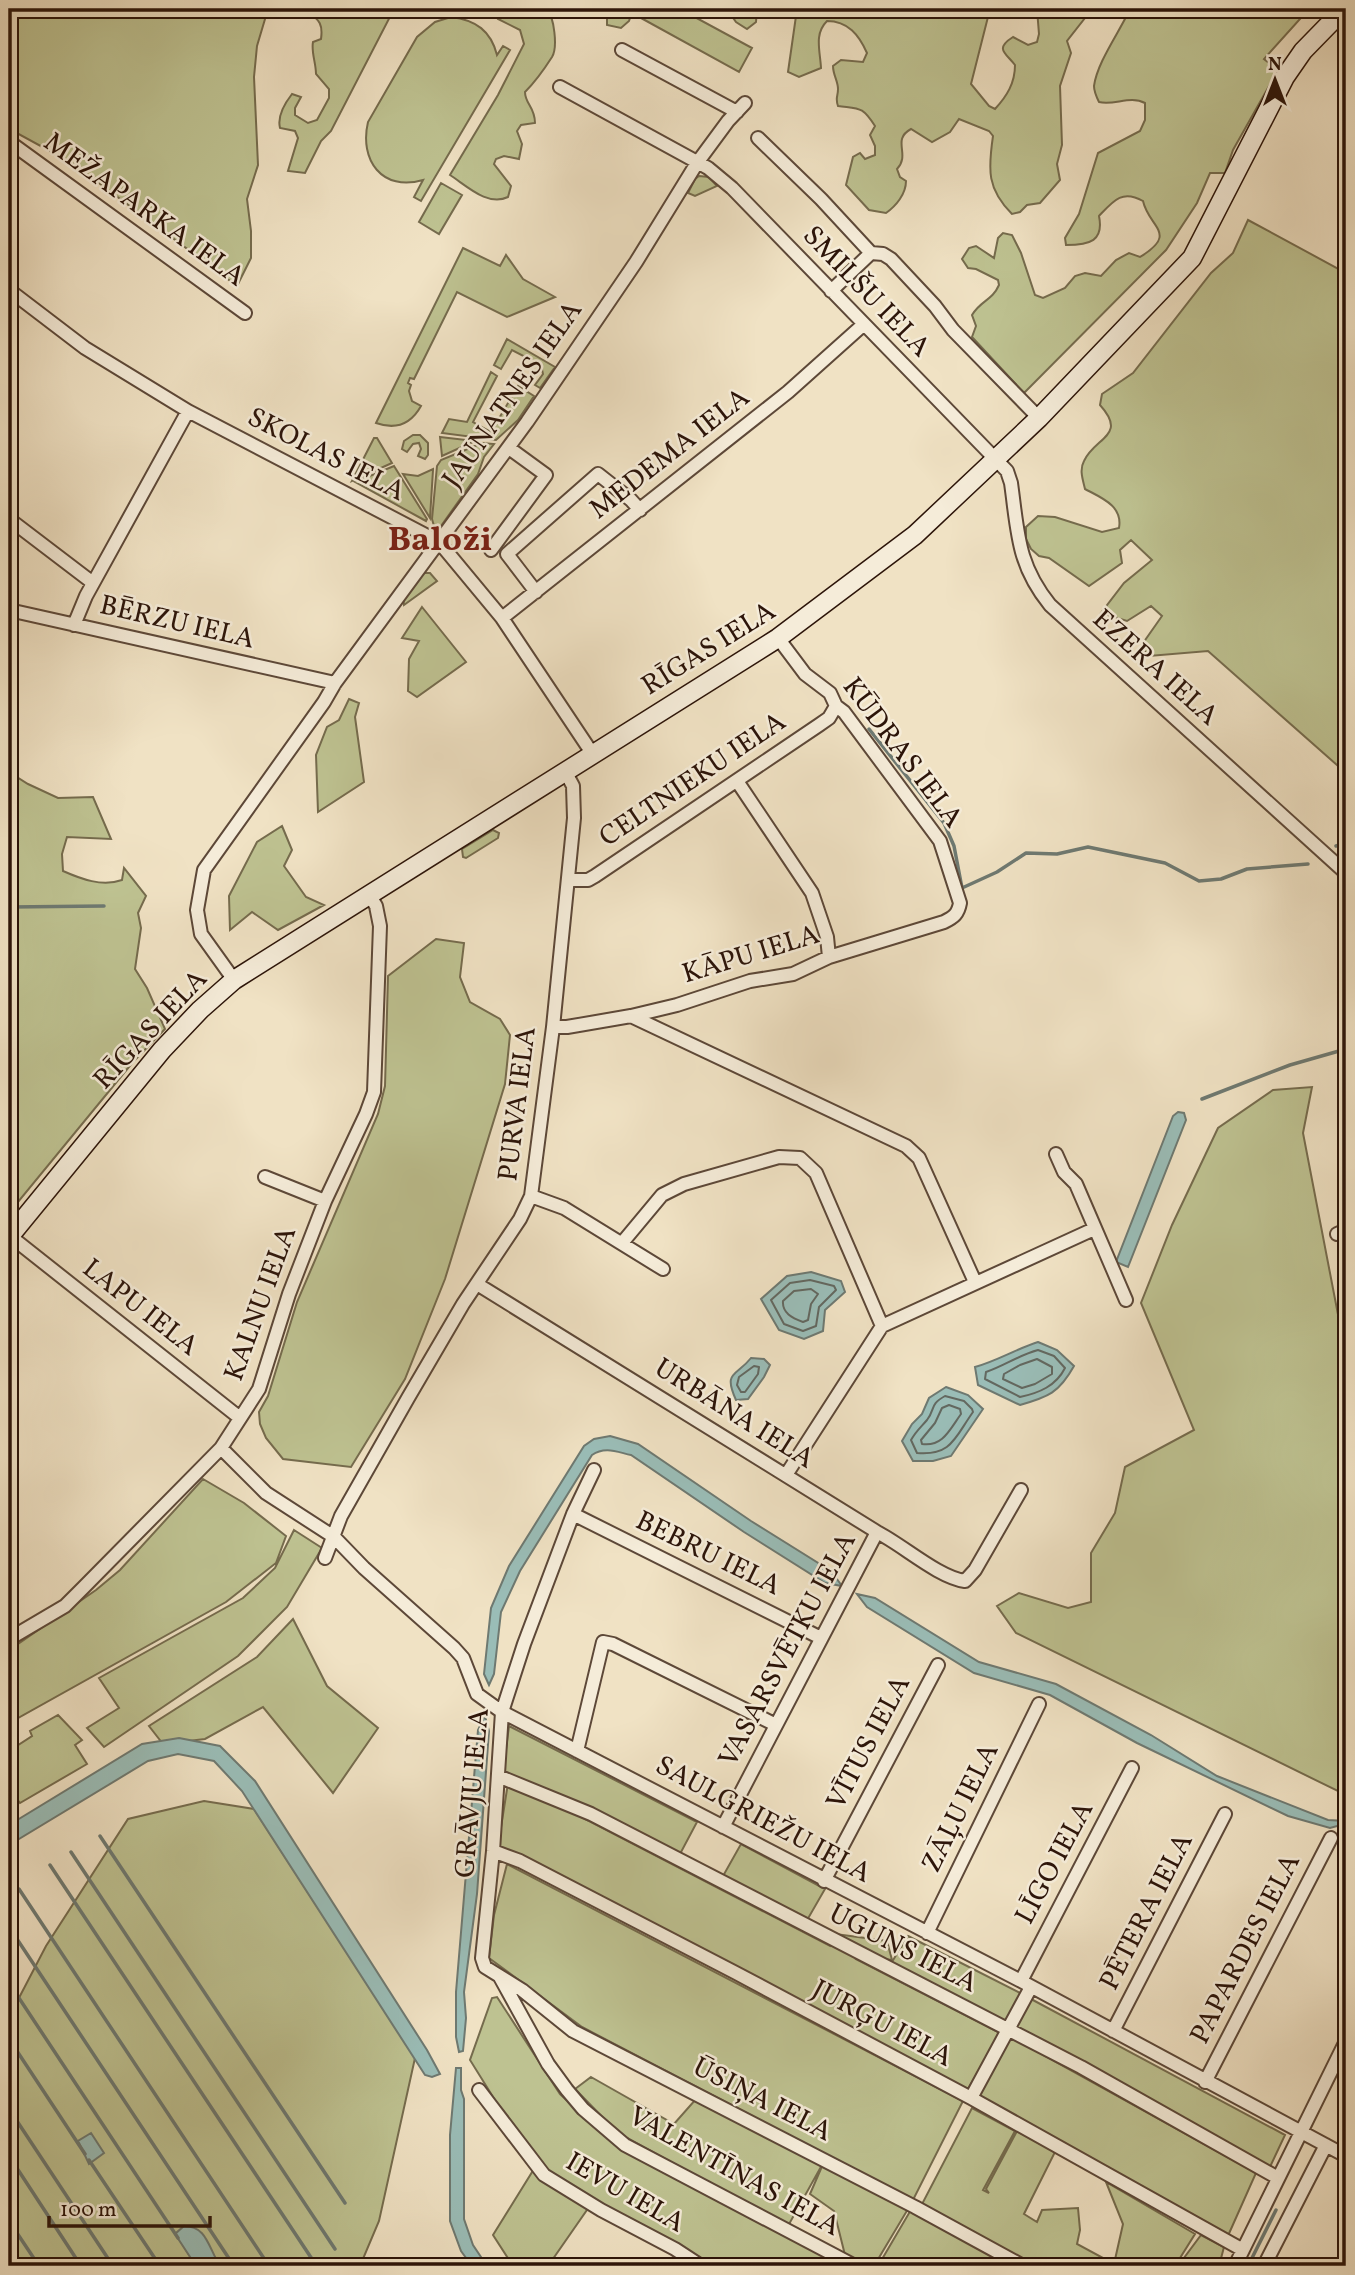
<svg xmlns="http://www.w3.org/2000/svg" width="1355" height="2275" viewBox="0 0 1355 2275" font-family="Vollkorn,serif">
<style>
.green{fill:#bec291;stroke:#756b4d;stroke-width:2}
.water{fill:#9abdb7;stroke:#6e7971;stroke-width:2}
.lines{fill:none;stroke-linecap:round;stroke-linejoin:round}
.shore{stroke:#636860;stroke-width:2}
.stream{stroke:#6e7971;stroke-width:3.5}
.street-casing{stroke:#5d4838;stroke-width:16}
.secondary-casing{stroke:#2c1409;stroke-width:21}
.street{stroke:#f5ecd9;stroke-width:12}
.secondary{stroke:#f5ecd9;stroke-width:18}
.labels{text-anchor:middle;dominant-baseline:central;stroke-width:5;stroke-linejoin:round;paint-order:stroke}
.street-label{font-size:28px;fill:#2c1409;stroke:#f5ecd9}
.district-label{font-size:35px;font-weight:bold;fill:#7a1f14;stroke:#f5ecd9}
</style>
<rect width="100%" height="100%" fill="#f0e2c4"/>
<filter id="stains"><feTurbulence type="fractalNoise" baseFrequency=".00286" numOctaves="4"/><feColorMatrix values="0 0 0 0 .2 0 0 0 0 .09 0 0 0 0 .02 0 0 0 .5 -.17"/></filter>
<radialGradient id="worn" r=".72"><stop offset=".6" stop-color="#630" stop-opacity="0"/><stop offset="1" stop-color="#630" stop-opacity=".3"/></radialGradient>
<path class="green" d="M9,9h259l-11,37 -3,31 4,88 -11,34 4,32v27l-14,28 -165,-123 -57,-31 -6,4z
M309,9h85l-63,122 -10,10 -16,32 -17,-2 10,-33 -3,-7 -15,-3c-3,-12 5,-25 12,-34l9,3 -6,11v7l13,8 9,-3 12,-22v-9l-13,-15c0,-11 -5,-22 -3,-32l8,-3c2,-14 -1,-19 -13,-27z
M547,9c7,8 11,38 5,48 -7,11 -17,25 -27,35 0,12 10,15 10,31l-14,2 -4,6 5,13 -3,15 -15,-3 -8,3 -2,5 17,22 -3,11c-20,10 -41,-11 -58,-22l48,-80 26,-51 -4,-14 -22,-11 3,-9z
M607,9h26l-4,12 -8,7 -14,-3z
M646,9h34l72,39 -13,24 -98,-54z
M727,9h30l-1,13 -9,7 -11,-7z
M797,9h193l-19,75 18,22 6,3c12,-13 20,-26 20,-44 -9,-12 -21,-16 -2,-28l15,8 9,-3 2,-8 -2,-25h55l-25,32 4,12 -11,33 2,59 -5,19 3,16 -20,23 -13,2 -7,7 -8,2c-25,-25 -24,-44 -19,-78l-4,-5 -30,-12 -9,13 -18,10 -21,-13c-20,11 0,25 -14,40l3,8 6,4c0,13 -10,25 -20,32l-17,-3 -23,-25 7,-28 7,-4 5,6 10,-4v-9l-5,-11 5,-9c-13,-20 -15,-17 -37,-20 -3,-8 0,-9 0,-17 0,-8 -5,-14 -5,-23l8,-6 22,2 4,-9c-8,-18 -19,-32 -40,-32 -13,13 -7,29 -6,47l-22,9 -11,-5z
M1100,9h209l-45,50 14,11 -45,80 -8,23h-15l-13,30 -31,47 -142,143 -52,-56 4,-11 -4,-11c9,-15 20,-14 27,-30l-1,-5 -22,-11 -8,-1 -6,-9 7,-11 7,-2 18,12 4,-20 5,-5 9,2 9,18 14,42 8,3 22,-10 10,-12 10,-3 16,3 15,-16 13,-7 11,4c39,-24 9,-29 3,-56 -21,-12 -30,0 -44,15 5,25 -9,29 -33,29l-1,-7 14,-24 19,-61 42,-22 5,-11v-17c-15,-8 -31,3 -46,-1 -2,-4 -5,-10 -5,-16 3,-23 24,-52 34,-73z
M451,17c25,3 40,14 46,38l6,-9 7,4 -89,151 -7,-4 9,-17c-41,12 -64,-20 -55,-58l49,-85 18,-15z
M699,176l10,1 8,9 -22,10 -7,-3 7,-14z
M441,183l21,12 -23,39 -20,-12z
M1248,220l98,53v500l-138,-122 -59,5 -8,-10 21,-30 -11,-10 -24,15 -26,-8 23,-30 28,-23 -21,-20 -11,10 2,13 -33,23 -40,-28 -10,-2 -8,-7 -5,-10v-12l12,-11 17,1 47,15 17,-4c4,-22 -17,-30 -34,-39 -2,-9 -6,-19 -1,-28 11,-24 44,-25 16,-56l2,-11 31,-21 78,-100 22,-20z
M463,248l37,18 6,-11 17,24 32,18 -48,20 -50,-25 -43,87 -4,-1 -2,5 3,2 -2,6 3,10 9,5c-10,18 -25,24 -45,17z
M507,339l48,28 -15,21 -5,-3 8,-11 -2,-9 -29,-15 -11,19 -7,-4z
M491,372l6,4 -24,46 18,10 27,-46 16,10 -16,24 -22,20 -54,-7 7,-14 18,3z
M413,435h7l8,8v12l-3,4 -7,-3 3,-7 -2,-6 -6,1 -6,8 -5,-3 2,-8z
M440,437l35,4 -33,15z
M374,438h3l15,25 -40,18z
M482,443l12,1 -10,13 -6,17 -37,52h-7l-2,-7 5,-53 4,-6z
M394,466l33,53 -1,2 -71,-39z
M433,469v1l-3,48 -27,-44 15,2z
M422,573h8l7,8 -33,24 -1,-9z
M422,607l44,55 -49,35 -9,-6 1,-32 10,-18 -17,-3z
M349,699l10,4 -4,14 9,65 -46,30 -2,-57 11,-28 12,-7z
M9,772l19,12 30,14 35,-1 18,42 -44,-2 -5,17 1,17c18,8 39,16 59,9l2,-12 22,28 -8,17 3,15 -6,41 12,19 18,41 -32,33 -124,151z
M282,826l10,24 -8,16 22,31 18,8 -46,25 -26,-18 -22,18 -1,-34 28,-54z
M493,830l6,3 -1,5 -32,20 -3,-1 -1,-8z
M436,939l28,4 -4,34 10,25 30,17 10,16 -5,49 -60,195 -40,100 -54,88 -68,-8 -17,-21 -6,-14 -1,-12 9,-16 29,-94 81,-188 7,-28 3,-110z
M1312,1087l-9,46 43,223v439l-330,-162 -19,-27 22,-13 49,15 23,-6v-49l24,-40 10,-46 69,-37 -53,-127 31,-78 46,-97 55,-38z
M203,1479l41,24 42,33 -10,27 -50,39 -217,121v-80l9,1 78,-54 24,-20z
M294,1530l28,18 -35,59 -49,49 -134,91 -17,-19 32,-20 -20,-30 144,-80 32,-30z
M293,1619l34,67 51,42 -45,65 -70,-86 -58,32 -42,5 -14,-18 108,-69z
M58,1715l24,25 -7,5 12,19 -67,39 -3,-4 -8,5v-53l23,-15 -2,-5z
M509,1726l188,96 -17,32 -177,-82z
M508,1783l58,26 264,137 6,-12 51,7 5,19 -34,-4 -2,3 144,74 -33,58 -469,-245z
M204,1801l50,8 161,249 -36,163 -19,45h-140l-9,-14 -27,-26 -8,8 20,32h-187v-249l37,-71 82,-127z
M741,1844l84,45 -19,33 -83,-46z
M507,1864l456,237 -50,99 -331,-173 -93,-69 5,-43z
M908,1936l114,58 -17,30 -115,-59z
M497,1997l63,97 51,47 235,125h-130l-87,-45 -86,-52 -30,-40 -43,-69 22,-62z
M1031,1999l254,136 -16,34 -253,-141z
M1009,2036l247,137 -29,65 -245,-139 -3,-4z
M591,2077l83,47 22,-25 126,66 -34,61 -170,-93 -43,-44z
M972,2108l43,23 -32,59 6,3 -3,-4 31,-58 38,21 -31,62 13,8 5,-12 36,-2 2,22 -3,14 37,20 9,-40 -17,-42 89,52 -20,32h-149l-105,-60z
M823,2164l85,45 -34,57h-8l-21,-11 -11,-44 -24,-17z
M534,2169l55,38 -41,59h-35l-20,-31z
M912,2208l100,58h-134z
M1201,2235l23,12 -5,19h-41z"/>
<path class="water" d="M1178,1112l6,1 2,7 -58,147 -12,-5 57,-146z
M811,1272l30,9 4,11 -20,18 -2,21 -19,8 -25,-9 -18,-31 26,-23z
M1038,1342l19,8 17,16c-15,27 -26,31 -54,39l-42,-20 -3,-18c22,-6 41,-18 63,-25z
M751,1358l13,1 6,6 -6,12 -16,22 -12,1c-13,-29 0,-23 15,-42z
M946,1387l22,8 15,14 -32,47 -18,5h-20l-11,-20 10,-17 10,-10 7,-16z
M610,1436l28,8 113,77 80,50 11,15 -17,-3 -81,-51 -113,-77c-14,-3 -26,-9 -39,0l-72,116 -19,41 -7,62 -5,11 -5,-11 7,-66 18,-42 75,-120 10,-7z
M857,1594l18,4 104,64 77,22 95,51 66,41 111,44 18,1v8l-9,-3 -7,2 -42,-12 -151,-73 -87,-48 -76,-22 -107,-66z
M485,1716l4,15 -12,163 -13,98 2,26 -3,33 -4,1 -3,-15v-45l22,-262z
M179,1738l41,8 35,35 172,269 13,24 -8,3 -7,-2 -183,-284 -28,-30 -36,-7 -30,7 -139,84v-20l133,-81z
M456,2068h5v22l3,9v120l9,26 14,21h-15l-11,-15 -11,-30v-86z
M91,2133l13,20 -15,11 -11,-23z
M184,2226c23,0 24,21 36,40h-24l-21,-32z"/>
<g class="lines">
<path class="shore" d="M810,1280l24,6 2,4 -17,17 -3,19 -13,5 -19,-7 -13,-24 19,-17z
M811,1289l7,5 -7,10 -3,16 -5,2c-11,-4 -21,-9 -20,-21l11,-10z
M1038,1350l16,6 11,12c-9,18 -26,25 -45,29l-35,-18 1,-7c18,-6 33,-17 52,-22z
M1037,1359l15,8v7l-17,10 -13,4 -19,-9 1,-5 16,-9z
M754,1366l5,1 -1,7 -13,18h-4l-4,-7 2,-8z
M945,1396l19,5 8,8 1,3c-18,25 -21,44 -56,41l-6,-13c5,-9 10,-13 16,-20 9,-12 2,-15 18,-24z
M949,1405l11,4 1,5c-11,15 -18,33 -39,30l-1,-4 14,-17 7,-15z"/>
<path class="stream" d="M869,729l75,94 10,23 8,42 35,-16 29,-19 31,1 31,-7 77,16 34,18 22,-2 26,-10 61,-5
M1336,846l10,-3
M9,907l95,-1
M1202,1099l88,-34 56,-16
M100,1836l245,367
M71,1852l264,397
M50,1865l264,397
M19,1889l250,377
M9,1927l225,339
M9,1983l169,255
M9,2039l76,115
M9,2109l104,157
M9,2156l72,110
M89,2160l71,106
M9,2221l30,45
M1248,2266l28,-56"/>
<defs>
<path id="street" d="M622,50l115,62
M560,87l148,81 24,20 275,283 4,12c7,50 6,81 39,122l296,268
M758,138l63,61 50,54 12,1 8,5 44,47 18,24 86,88
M9,151l6,-5 230,167
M9,290l76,58 103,63 251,131 63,76 90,135
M831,291l40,-38
M9,519l84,64
M491,550l55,-75 -37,-27
M536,592l-29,-38 91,-80 33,26 9,10
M9,610l326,73
M502,618l286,-226 76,-68
M74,625l12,-29 102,-185
M737,781l75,112 15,44 2,20
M569,880h19l7,-4 224,-151 10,-7 7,-12
M234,980l-33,-46 -4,-24 7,-40 120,-168 11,-19 192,-261 109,-160 61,-99 31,-42 17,-18
M631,1016l275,130 13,12 56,124
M553,1027h14l64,-11 46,-11 73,-24 43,-7 36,-17 115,-35c10,-5 14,-8 16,-19l-20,-62 -96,-129 -8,-6 -6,-13 -25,-19 -27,-36
M1056,1154l8,18 12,12 50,116
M265,1177l60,24
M531,1196l33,12 99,61
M1337,1234l9,-4
M10,1236l230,182
M622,1243l40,-48 22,-11 95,-27 21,1 16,15 66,153
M477,1284l400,248c27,14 61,45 88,49l10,-11 46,-80
M221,1448l45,45 68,44 30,31 90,80 9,10 14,36 25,18 519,269 325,175
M594,1470l-21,44 -49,130 -22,68 -9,139 -11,107 3,9 37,23 51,41 342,176 108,59
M786,1475l96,-149 212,-97
M573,1514l248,124
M325,1558l16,-42 67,-118 55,-94 57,-85 11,-23 22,-169 21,-209 -1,-32 -8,-15
M9,1639l56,-33 18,-18 138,-140 38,-59 30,-95 36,-93 41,-87 8,-22 6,-166 -4,-20 -7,-12
M577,1751l26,-109 10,2 163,81
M498,1776l93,38 490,253 197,111
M723,1827l154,-295
M493,1851l27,10 216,112 235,125 272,152
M824,1881l114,-216
M927,1933l112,-229
M500,1977l48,87 19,26 16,19 42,36 230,121
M1021,1981l111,-213
M1113,2031l112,-217
M1205,2082l126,-244
M479,2090l65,85 57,35 74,39 26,17
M971,2098l60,-111
M1235,2266l111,-225
M1264,2266l62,-121"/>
<path id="secondary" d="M9,1237l153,-187 38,-40 34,-30 544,-342 137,-103 124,-117 153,-160 93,-181 18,-26 41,-42"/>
</defs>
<use href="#street" class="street-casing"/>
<use href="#secondary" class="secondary-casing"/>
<use href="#street" class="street"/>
<use href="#secondary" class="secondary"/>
</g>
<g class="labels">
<g class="street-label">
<text transform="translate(144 210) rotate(36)">MEŽAPARKA IELA</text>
<text transform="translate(866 292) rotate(46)">SMILŠU IELA</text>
<text transform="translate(513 395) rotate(-55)">JAUNATNES IELA</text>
<text transform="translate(670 454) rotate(-38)">MEDEMA IELA</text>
<text transform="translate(326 455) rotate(27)">SKOLAS IELA</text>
<text transform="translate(177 623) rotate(13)">BĒRZU IELA</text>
<text transform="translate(709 649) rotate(-32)">RĪGAS IELA</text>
<text transform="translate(1155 668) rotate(42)">EZERA IELA</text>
<text transform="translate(902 753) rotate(53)">KŪDRAS IELA</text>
<text transform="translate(693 780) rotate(-34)">CELTNIEKU IELA</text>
<text transform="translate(751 955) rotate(-17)">KĀPU IELA</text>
<text transform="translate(151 1030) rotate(-47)">RĪGAS IELA</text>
<text transform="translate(518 1104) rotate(-83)">PURVA IELA</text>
<text transform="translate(261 1304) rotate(-70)">KALNU IELA</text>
<text transform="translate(140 1308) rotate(38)">LAPU IELA</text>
<text transform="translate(734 1414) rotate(32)">URBĀNA IELA</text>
<text transform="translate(708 1554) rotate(26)">BEBRU IELA</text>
<text transform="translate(788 1650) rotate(-62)">VASARSVĒTKU IELA</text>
<text transform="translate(869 1743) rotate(-62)">VĪTUS IELA</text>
<text transform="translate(473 1793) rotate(-85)">GRĀVJU IELA</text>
<text transform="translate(961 1808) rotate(-64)">ZĀĻU IELA</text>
<text transform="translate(763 1820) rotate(28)">SAULGRIEŽU IELA</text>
<text transform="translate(1055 1863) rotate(-62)">LĪGO IELA</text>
<text transform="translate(1147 1912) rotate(-63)">PĒTERA IELA</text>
<text transform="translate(903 1949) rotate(27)">UGUNS IELA</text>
<text transform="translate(1246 1949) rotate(-63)">PAPARDES IELA</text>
<text transform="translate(882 2024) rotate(28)">JURĢU IELA</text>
<text transform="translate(762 2100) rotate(27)">ŪSIŅA IELA</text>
<text transform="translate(734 2172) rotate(29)">VALENTĪNAS IELA</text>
<text transform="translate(625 2193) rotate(30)">IEVU IELA</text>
</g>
<g class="district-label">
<text x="440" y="541">Baloži</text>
</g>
</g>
<rect width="1355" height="2275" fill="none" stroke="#f0e2c4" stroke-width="35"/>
<rect x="10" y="10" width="1334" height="2254" fill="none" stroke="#2c1409" stroke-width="3.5"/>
<rect x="18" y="18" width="1320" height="2240" fill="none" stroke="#2c1409" stroke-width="2"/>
<g transform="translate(1275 80)" stroke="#f5ecd9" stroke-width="5" paint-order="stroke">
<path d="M0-5L12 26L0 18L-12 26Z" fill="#2c1409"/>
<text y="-10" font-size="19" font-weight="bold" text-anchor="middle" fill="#2c1409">N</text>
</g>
<path d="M49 2216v10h161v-10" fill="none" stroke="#2c1409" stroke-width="3.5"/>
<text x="60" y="2216" font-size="21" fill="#2c1409" stroke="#f5ecd9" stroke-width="5" paint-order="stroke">100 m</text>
<rect width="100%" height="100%" filter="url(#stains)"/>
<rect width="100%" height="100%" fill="url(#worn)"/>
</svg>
